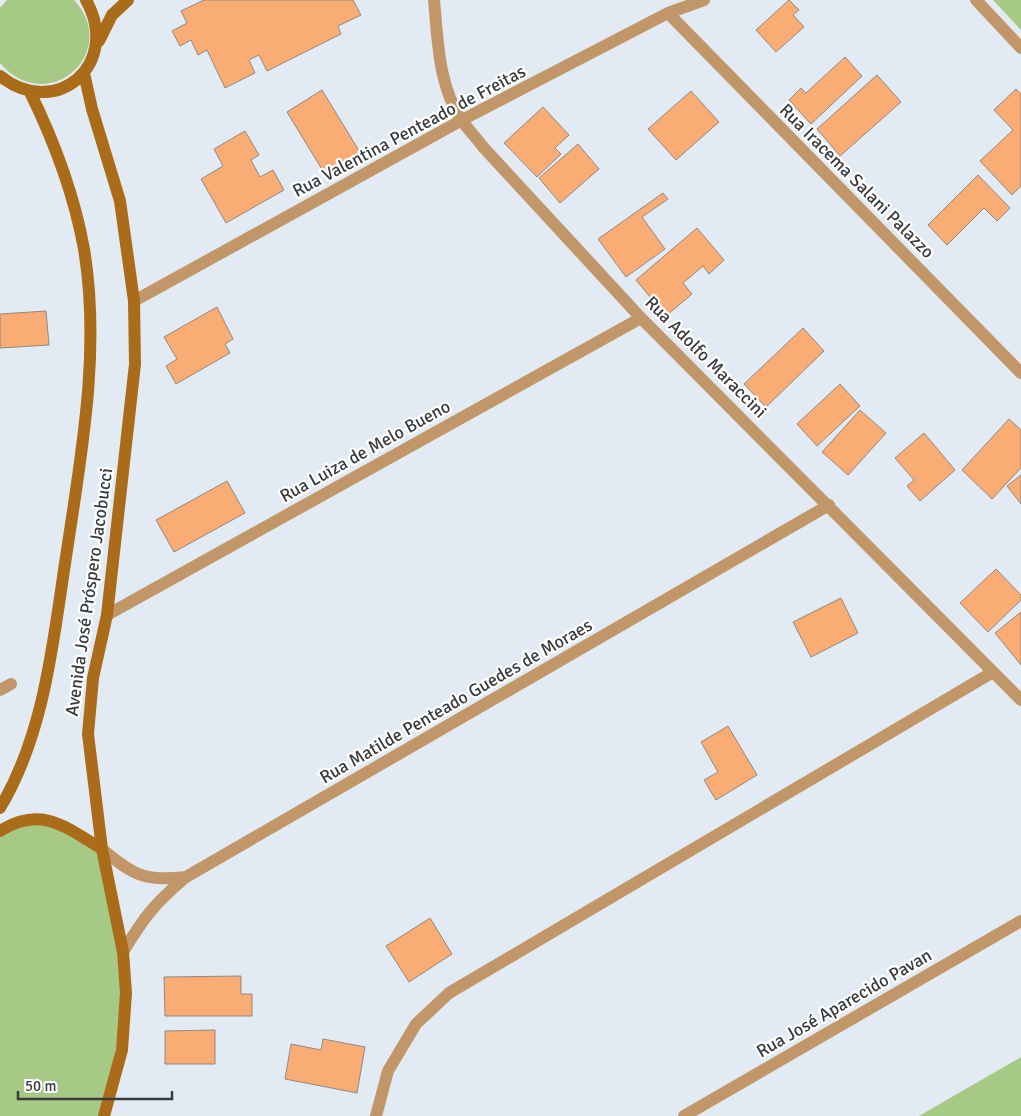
<svg xmlns="http://www.w3.org/2000/svg" width="1021" height="1116" viewBox="0 0 1021 1116" font-family="Signika,sans-serif">
<style>
.green{fill:#a6c985}
.building{fill:#f9ac73;stroke:#928983}
.lines{fill:none;stroke-linecap:round;stroke-linejoin:round}
.street{stroke:#c19769;stroke-width:12}
.secondary{stroke:#aa6c18;stroke-width:12}
.labels{text-anchor:middle;dominant-baseline:central;stroke-width:4.5;stroke-linejoin:round;paint-order:stroke}
.street-label{font-size:18px;fill:#393c3f;stroke:#fff}
</style>
<rect width="100%" height="100%" fill="#e2ebf3"/>
<path class="green" d="M7,0h67c48,51 -26,119 -74,63v-55z
M993,0h28v30z
M39,818l63,31 24,144 -22,123h-104v-285z
M1021,1057v59h-102z"/>
<path class="building" d="M204,0h149l8,15 -23,11 3,8 -74,37 -8,-16 -10,5 6,13 -30,15 -18,-38 -9,5 -7,-15 -11,6 -8,-15 15,-8 -6,-12z
M789,0l10,10 -6,5 11,12 -28,25 -20,-22z
M845,57l17,19 -51,48 -22,-24 12,-12 5,5z
M877,75l24,27 -61,54 -23,-27z
M1016,89l5,5v92l-9,9 -32,-34 33,-31 -19,-20z
M322,90l39,64 -35,22 -39,-64z
M691,91l28,31 -43,38 -28,-31z
M543,107l26,28 -14,13 6,6 -24,23 -33,-34z
M245,131l14,24 -8,5 9,17 13,-7 11,20 -58,33 -25,-44 22,-13 -9,-17z
M578,144l21,25 -39,34 -21,-25z
M978,175l32,33 -13,13 -13,-13 -37,37 -19,-20z
M663,193l5,6 -26,18 23,32 -39,28 -28,-38z
M697,228l27,32 -15,14 -6,-8 -20,17 9,11 -26,22 -30,-36z
M217,307l16,32 -8,5 5,9 -54,31 -10,-18 11,-7 -13,-22z
M46,311l3,34 -49,3v-34z
M803,328l21,23 -58,56 -22,-23z
M840,384l20,22 -43,40 -20,-22z
M860,410l26,23 -38,42 -26,-23z
M1009,419l12,11v38l-29,31 -30,-29z
M924,433l31,37 -35,31 -13,-15 7,-6 -19,-22z
M1021,475v29l-14,-18z
M227,481l18,32 -71,39 -18,-32z
M996,569l25,26v5l-33,32 -28,-29z
M841,598l17,35 -47,24 -18,-35z
M1021,612v53l-26,-32z
M728,726l29,49 -41,25 -12,-20 14,-8 -17,-30z
M430,918l22,36 -43,28 -23,-36z
M241,976v18h11v22h-87l-1,-39z
M215,1030v34h-50v-33z
M323,1039l42,8 -8,46 -72,-14 6,-35 30,6z"/>
<g class="lines">
<path class="street" d="M434,0c4,41 4,85 28,121 7,9 15,18 22,27l157,170 380,382
M976,0l45,48
M668,13l353,360
M134,301l328,-181 206,-107 36,-13
M107,615l534,-297
M0,690l11,-6
M102,849c31,26 43,33 84,28
M123,952c21,-35 32,-49 63,-75l643,-372
M376,1116l12,-45 28,-47 33,-31 544,-321
M684,1116l337,-195"/>
<path class="secondary" d="M99,41l13,-26 16,-15
M84,73l8,36 28,92 14,100 1,63 -28,251 -14,63 -5,56 14,115 21,103 3,41 -4,57 -18,66
M0,76c56,45 122,-12 86,-76
M0,808c45,-75 53,-167 66,-251 15,-101 35,-206 18,-308 -10,-55 -30,-108 -54,-157
M0,831c41,-26 66,-4 102,18"/>
</g>
<g class="labels">
<g class="street-label">
<text transform="translate(409 131) rotate(-28)">Rua Valentina Penteado de Freitas</text>
<text transform="translate(857 181) rotate(45)">Rua Iracema Salani Palazzo</text>
<text transform="translate(706 357) rotate(45)">Rua Adolfo Maraccini</text>
<text transform="translate(365 451) rotate(-29)">Rua Luiza de Melo Bueno</text>
<text transform="translate(89 592) rotate(-82)">Avenida José Próspero Jacobucci</text>
<text transform="translate(456 701) rotate(-30)">Rua Matilde Penteado Guedes de Moraes</text>
<text transform="translate(844 1003) rotate(-30)">Rua José Aparecido Pavan</text>
</g>
</g>
<path d="M18 1091v8h154v-8" fill="none" stroke="#393c3f" stroke-width="2.5"/>
<text x="25" y="1091" font-size="15" fill="#393c3f" stroke="#ffffff" stroke-width="4" paint-order="stroke">50 m</text>
</svg>
